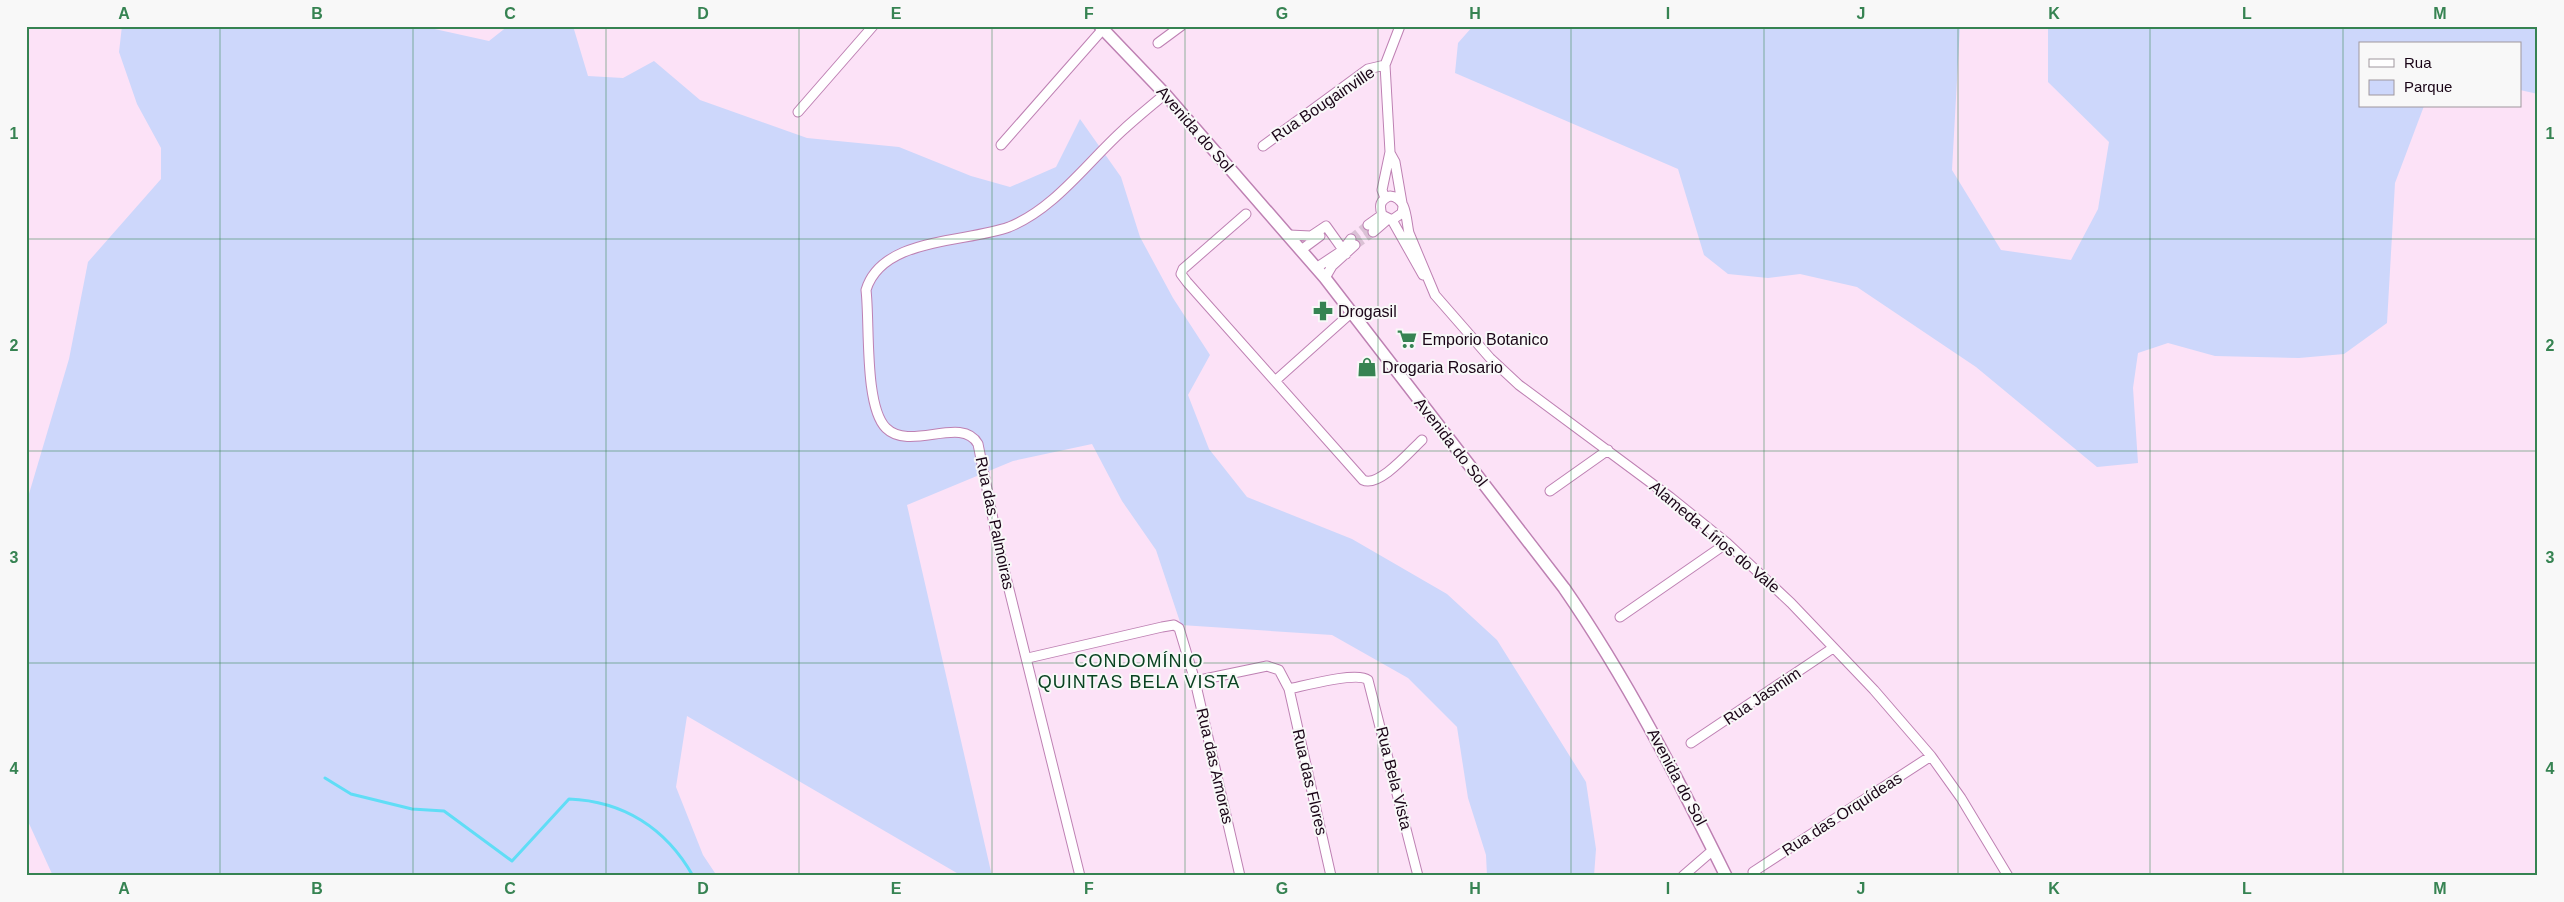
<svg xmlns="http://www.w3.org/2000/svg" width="2564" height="902" viewBox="0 0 2564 902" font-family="Arial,sans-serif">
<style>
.green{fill:#cdd7fb}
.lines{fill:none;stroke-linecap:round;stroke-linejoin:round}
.stream{stroke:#60ddf6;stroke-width:3}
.street-tunnel{stroke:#dac1d5;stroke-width:9;stroke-dasharray:9 4.5;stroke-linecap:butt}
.street-casing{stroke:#be81b3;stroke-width:11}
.secondary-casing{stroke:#be81b3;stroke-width:14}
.street{stroke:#fff;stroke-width:9}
.secondary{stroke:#fff;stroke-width:11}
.grid{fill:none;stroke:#368352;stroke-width:1;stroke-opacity:0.55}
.labels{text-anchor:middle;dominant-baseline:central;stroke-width:4;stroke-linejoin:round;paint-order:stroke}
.street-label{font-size:16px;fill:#1a0517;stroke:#f8f8f8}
.poi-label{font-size:16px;fill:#1a0517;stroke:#f8f8f8;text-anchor:start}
.neighbourhood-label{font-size:18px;letter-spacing:1px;fill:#0a4322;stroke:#f8f8f8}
.neatline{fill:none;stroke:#368352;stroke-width:2}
.grid-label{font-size:16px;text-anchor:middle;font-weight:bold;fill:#368352}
</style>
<rect width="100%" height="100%" fill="#fce2f7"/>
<path class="green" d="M122,26h299l68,15 19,-15h65l15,50 35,2 31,-17 46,39 107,38 92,9 72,29 39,11 46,-20 24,-48 41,58 19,60 33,61 37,57 -22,40 21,54 38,48 105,42 95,55 50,46 89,142 10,67 -2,27h-107l-1,-21 -18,-57 -11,-71 -49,-49 -76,-43 -151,-10 -25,-75 -34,-49 -30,-57 -79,17 -106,44 85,371h-30l-275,-160 -11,71 27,68 14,21h-664l-27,-59v-313l43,-145 19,-97 73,-83v-31l-24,-44 -18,-52z
M1473,26h487l-8,144 49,80 70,10 27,-51 11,-67 -61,-60v-56h490v68l-18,-4v-46h-160v62h64l-29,77 -8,140 -43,31 -45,4 -84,-2 -47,-13 -30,10 -5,35 5,75 -41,4 -121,-100 -119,-80 -57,-13 -32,4 -40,-4 -24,-19 -26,-86 -223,-96 3,-30z"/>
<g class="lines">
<path class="stream" d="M325,778l26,16 61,15 32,2 68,50 57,-62c54,2 97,29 124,77"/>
<path class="street-tunnel" d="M1351,239l17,-14
M1355,245l18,-13"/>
<defs>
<path id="street" d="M1158,43l23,-17
M798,112l75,-86
M1001,145l102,-116
M1263,146l105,-77 17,-4
M1390,153l5,9 7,41
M1385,198l-3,-8 8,-38 -5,-87 15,-39
M1403,207l-1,6 -10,7 -10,-5c-3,-10 -2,-15 8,-19 17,1 16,24 19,37l26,62 55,63 29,27 151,112 57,46 64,60 83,87 57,66 30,42 47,78
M1246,214l-63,55 -2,5 6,8 176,198c16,8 47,-29 59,-40
M1392,220l31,55
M1368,225l14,-10
M1373,232l15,-13
M1289,235l22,1 15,-10 20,28
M1301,250l19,-14
M1316,268l27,-18 8,-11
M1325,278l7,-12 23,-21
M1275,381l76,-68
M1550,491l58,-41
M1620,617l107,-74
M1028,658l134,-31 12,-2 5,3 16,53 45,195
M1195,681l72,-15 12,4 10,19 42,187
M1289,689c15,-3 68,-18 79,-9l50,196
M1691,743l142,-95
M1753,872l178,-116
M1080,876l-81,-327 -21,-105c-16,-29 -68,8 -92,-16 -22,-22 -16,-105 -20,-138 16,-53 99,-47 143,-63 45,-18 77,-63 113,-96 14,-13 29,-25 43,-37
M1683,876l30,-26"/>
<path id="secondary" d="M1100,26l65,68 160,184 239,310c63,91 113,189 162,288"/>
</defs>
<use href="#street" class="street-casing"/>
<use href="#secondary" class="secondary-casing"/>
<use href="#street" class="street"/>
<use href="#secondary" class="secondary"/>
</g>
<path class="grid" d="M220,26v850M413,26v850M606,26v850M799,26v850M992,26v850M1185,26v850M1378,26v850M1571,26v850M1764,26v850M1958,26v850M2150,26v850M2343,26v850M26,239h2512M26,451h2512M26,663h2512"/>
<defs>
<symbol id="pharmacy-bare" viewBox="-9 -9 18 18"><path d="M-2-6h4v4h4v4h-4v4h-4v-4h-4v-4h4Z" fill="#368352" stroke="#f8f8f8" stroke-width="2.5" paint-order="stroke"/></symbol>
<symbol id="supermarket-bare" viewBox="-9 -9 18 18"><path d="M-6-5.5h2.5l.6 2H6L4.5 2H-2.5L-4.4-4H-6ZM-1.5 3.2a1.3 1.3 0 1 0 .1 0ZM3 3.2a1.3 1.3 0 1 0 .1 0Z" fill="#368352" stroke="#f8f8f8" stroke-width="2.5" paint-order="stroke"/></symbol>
<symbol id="shop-bare" viewBox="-9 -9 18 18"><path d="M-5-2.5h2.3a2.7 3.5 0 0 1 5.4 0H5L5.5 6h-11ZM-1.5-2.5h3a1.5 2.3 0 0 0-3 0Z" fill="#368352" stroke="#f8f8f8" stroke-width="2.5" paint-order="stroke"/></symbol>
</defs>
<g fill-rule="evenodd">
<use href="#pharmacy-bare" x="1309" y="297" width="28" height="28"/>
<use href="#supermarket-bare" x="1393" y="325" width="28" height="28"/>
<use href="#shop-bare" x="1353" y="353" width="28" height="28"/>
</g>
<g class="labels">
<g class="street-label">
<text transform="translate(1323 104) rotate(-34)">Rua Bougainville</text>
<text transform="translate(1195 129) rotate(49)">Avenida do Sol</text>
<text transform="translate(1451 442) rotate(52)">Avenida do Sol</text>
<text transform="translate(995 523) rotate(78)">Rua das Palmoiras</text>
<text transform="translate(1715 537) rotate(40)">Alameda Lírios do Vale</text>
<text transform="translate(1762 696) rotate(-34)">Rua Jasmim</text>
<text transform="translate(1215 766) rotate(77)">Rua das Amoras</text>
<text transform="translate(1677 777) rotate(62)">Avenida do Sol</text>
<text transform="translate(1394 778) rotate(76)">Rua Bela Vista</text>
<text transform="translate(1310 782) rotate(77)">Rua das Flores</text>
<text transform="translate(1842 814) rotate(-33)">Rua das Orquídeas</text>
</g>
<g class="poi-label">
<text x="1338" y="311">Drogasil</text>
<text x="1422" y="339">Emporio Botanico</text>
<text x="1382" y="367">Drogaria Rosario</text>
</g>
<g class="neighbourhood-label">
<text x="1139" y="661">CONDOMÍNIO<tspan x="1139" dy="21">QUINTAS BELA VISTA</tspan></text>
</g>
</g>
<rect width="2564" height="902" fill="none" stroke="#f8f8f8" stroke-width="55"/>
<rect x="2359" y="42" width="162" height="65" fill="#f8f8f8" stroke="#9f979e"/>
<rect x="2369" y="59" width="25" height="8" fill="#ffffff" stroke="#9f979e"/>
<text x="2404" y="68" font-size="15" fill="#1a0517">Rua</text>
<rect x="2369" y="80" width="25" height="15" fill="#cdd7fb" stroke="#9f979e"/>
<text x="2404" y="92" font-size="15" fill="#1a0517">Parque</text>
<rect x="28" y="28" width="2508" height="846" class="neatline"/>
<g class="grid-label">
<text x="124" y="19">A</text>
<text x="317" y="19">B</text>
<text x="510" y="19">C</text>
<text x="703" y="19">D</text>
<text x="896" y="19">E</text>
<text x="1089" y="19">F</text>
<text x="1282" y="19">G</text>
<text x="1475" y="19">H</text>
<text x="1668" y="19">I</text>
<text x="1861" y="19">J</text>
<text x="2054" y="19">K</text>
<text x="2247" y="19">L</text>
<text x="2440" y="19">M</text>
<text x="14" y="139">1</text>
<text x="2550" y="139">1</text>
<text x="14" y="351">2</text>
<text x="2550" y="351">2</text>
<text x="14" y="563">3</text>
<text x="2550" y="563">3</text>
<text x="14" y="774">4</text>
<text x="2550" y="774">4</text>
<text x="124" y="894">A</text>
<text x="317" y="894">B</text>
<text x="510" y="894">C</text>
<text x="703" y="894">D</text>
<text x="896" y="894">E</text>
<text x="1089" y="894">F</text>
<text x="1282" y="894">G</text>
<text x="1475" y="894">H</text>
<text x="1668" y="894">I</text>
<text x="1861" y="894">J</text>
<text x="2054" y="894">K</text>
<text x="2247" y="894">L</text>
<text x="2440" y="894">M</text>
</g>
</svg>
